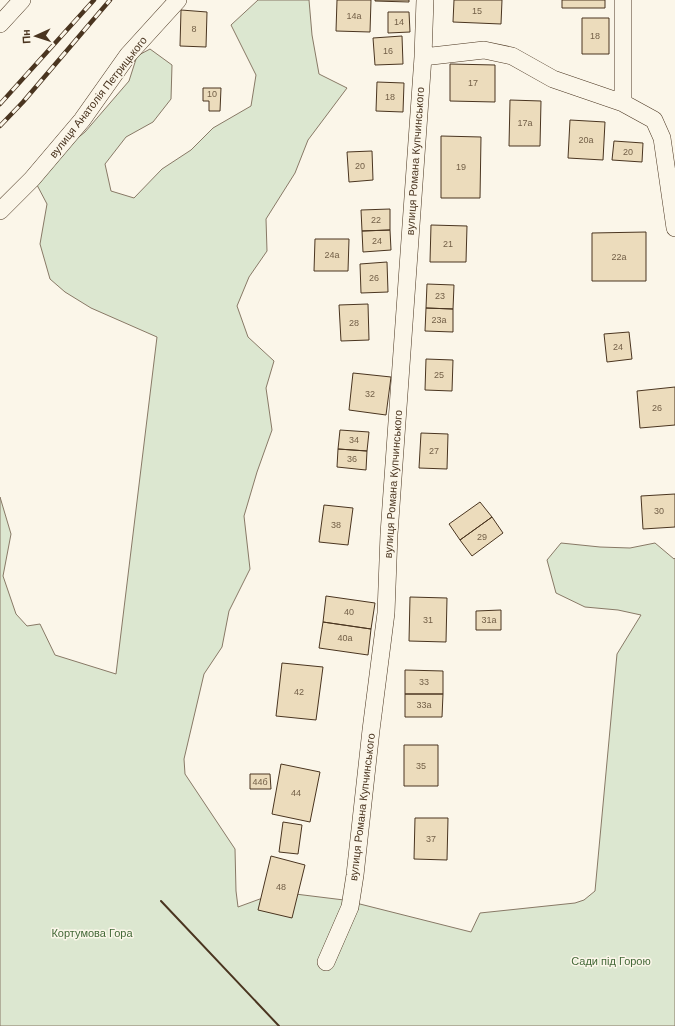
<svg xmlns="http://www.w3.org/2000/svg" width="675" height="1026" viewBox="0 0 675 1026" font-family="Arial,sans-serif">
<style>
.green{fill:#dce7d0;stroke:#887966}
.building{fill:#ecdcbc;stroke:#4a3520}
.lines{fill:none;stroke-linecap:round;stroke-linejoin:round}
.street-casing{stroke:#4a3520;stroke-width:18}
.street{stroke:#fbf6e9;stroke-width:17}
.rail-casing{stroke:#4a3520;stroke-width:4.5}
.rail{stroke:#fbf6e9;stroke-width:3;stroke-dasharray:9;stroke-linecap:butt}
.wall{stroke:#4a3520;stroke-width:2}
.labels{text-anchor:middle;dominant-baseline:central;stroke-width:3;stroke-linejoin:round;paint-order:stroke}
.number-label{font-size:9px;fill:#725f47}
.street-label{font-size:11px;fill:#4a3520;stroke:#fbf6e9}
.park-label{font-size:11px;fill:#436837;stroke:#fbf6e9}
</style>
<rect width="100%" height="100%" fill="#fbf6e9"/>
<path class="green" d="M258,0h51l3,35 7,39 28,14 -39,52 -13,33 -29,46 1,32 -18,26 -12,29 11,31 26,24 -8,27 6,42 -15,42 -13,44 6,53 -21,42 -7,36 -18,27 -20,85 1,15 50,75 1,42 2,16 41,-15 65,8 127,32 9,-19 95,-10 9,-3 11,-9 22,-237 24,-39 -23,-5 -33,-3 -29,-14 -9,-33 14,-17 39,4 30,1 25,-5 19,16 1,-1v468h-675v-529l11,37 -8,42 13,38 11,12 13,-2 15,31 61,19 41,-337 -66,-29 -26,-16 -15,-13 -10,-35 7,-40 -10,-19 21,-31 27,-22 44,-51 8,-25 13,-7 22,16 -1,34 -18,23 -27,15 -21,27 6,27 23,7 28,-29 29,-19 22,-22 38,-22 5,-31 -25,-50z"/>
<path class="building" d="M337,0h34l-1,32 -34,-1z
M375,0h34v2l-34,-1z
M454,0h48l-1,24 -48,-2z
M562,0h43v8h-43z
M181,10l26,2 -1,35 -26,-1z
M388,12h21l1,20 -22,1z
M582,18h27v36h-27z
M402,36l1,28 -28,1 -2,-27z
M450,64l45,1v37l-45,-1z
M377,82l27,1 -1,29 -27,-1z
M203,88h18l-1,23h-11v-10h-6z
M510,100l31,1 -1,45h-31z
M570,120l35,2 -2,38 -35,-2z
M441,136l40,1 -1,61h-39z
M614,141l29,2 -1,19 -30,-2z
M372,151l1,29 -24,2 -2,-30z
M390,209v21l-28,1 -1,-21z
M431,225l36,1 -1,36h-36z
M390,230l1,20 -28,2 -1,-21z
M646,232v49h-54v-48z
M315,239h34l-1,32h-34z
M387,262l1,30 -27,1 -1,-29z
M427,284l27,1 -1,24 -27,-1z
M368,304l1,36 -28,1 -2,-36z
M426,308l27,1v23l-28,-1z
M629,332l3,27 -25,3 -3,-28z
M426,359l27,1 -1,31 -27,-1z
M353,373l38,4 -5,38 -37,-5z
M675,387v38l-35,3 -3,-37z
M340,430l29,2 -2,19 -29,-2z
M421,433l27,1 -1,35 -28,-1z
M338,449l29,2 -1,19 -29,-3z
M675,494v33l-32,2 -2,-33z
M480,502l12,15 -32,23 -11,-16z
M324,505l29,3 -5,37 -29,-3z
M492,517l11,16 -31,23 -12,-16z
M326,596l49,7 -4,26 -48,-7z
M410,597l37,1 -1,44 -37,-1z
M501,610v20h-25v-19z
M323,622l48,7 -3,26 -49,-7z
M282,663l41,4 -7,53 -40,-4z
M405,670l38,1v23h-38z
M405,694h38l-1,23h-37z
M404,745h34v41h-34z
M281,764l39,8 -10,50 -38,-8z
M250,774h20l1,15h-21z
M415,818h33l-1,42 -33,-1z
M283,822l19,3 -4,29 -19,-2z
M271,856l34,9 -13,53 -34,-8z"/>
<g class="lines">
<defs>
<path id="street" d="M623,0v103l31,17 8,18 13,90
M0,24l22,-24
M423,57l61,-7 28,6 41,23 70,24
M0,211l32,-32 50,-59 46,-65 50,-55
M326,962l24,-55 5,-32 16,-145 15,-117 3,-79 34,-477 2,-57"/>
</defs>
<use href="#street" class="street-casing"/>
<use href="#street" class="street"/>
<defs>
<path id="rail" d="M0,104l94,-104
M0,126l23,-24 87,-102"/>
</defs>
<use href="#rail" class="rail-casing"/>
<use href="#rail" class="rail"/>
<path class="wall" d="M161,901l118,125"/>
</g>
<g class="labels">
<g class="number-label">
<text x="477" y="11">15</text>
<text x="354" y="16">14а</text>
<text x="399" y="22">14</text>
<text x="194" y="29">8</text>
<text x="595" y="36">18</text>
<text x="388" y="51">16</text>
<text x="473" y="83">17</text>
<text x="212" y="94">10</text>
<text x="390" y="97">18</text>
<text x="525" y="123">17а</text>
<text x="586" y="140">20а</text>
<text x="628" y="152">20</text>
<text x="360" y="166">20</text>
<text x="461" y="167">19</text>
<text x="376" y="220">22</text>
<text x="377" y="241">24</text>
<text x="448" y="244">21</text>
<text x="332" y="255">24а</text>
<text x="619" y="257">22а</text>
<text x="374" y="278">26</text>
<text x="440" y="296">23</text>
<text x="439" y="320">23а</text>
<text x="354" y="323">28</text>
<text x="618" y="347">24</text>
<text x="439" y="375">25</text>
<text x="370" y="394">32</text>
<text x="657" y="408">26</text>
<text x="354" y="440">34</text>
<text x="434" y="451">27</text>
<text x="352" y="459">36</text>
<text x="659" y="511">30</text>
<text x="336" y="525">38</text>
<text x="482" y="537">29</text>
<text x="349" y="612">40</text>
<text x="428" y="620">31</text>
<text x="489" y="620">31а</text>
<text x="345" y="638">40а</text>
<text x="424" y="682">33</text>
<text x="299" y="692">42</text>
<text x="424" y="705">33а</text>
<text x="421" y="766">35</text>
<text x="260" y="782">44б</text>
<text x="296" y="793">44</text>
<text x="431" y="839">37</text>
<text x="281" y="887">48</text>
</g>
<g class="street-label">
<text transform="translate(98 97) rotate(-52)">вулиця Анатолія Петрицького</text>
<text transform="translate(415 161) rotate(-86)">вулиця Романа Купчинського</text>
<text transform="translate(393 484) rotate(-86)">вулиця Романа Купчинського</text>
<text transform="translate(362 807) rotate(-83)">вулиця Романа Купчинського</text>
</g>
<g class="park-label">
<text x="92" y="933">Кортумова Гора</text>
<text x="611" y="961">Сади під Горою</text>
</g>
</g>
<g transform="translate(36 36) rotate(267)" stroke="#fbf6e9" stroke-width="3" paint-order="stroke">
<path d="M0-3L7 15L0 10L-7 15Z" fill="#4a3520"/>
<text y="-6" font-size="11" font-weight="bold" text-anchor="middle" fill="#4a3520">Пн</text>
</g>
</svg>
